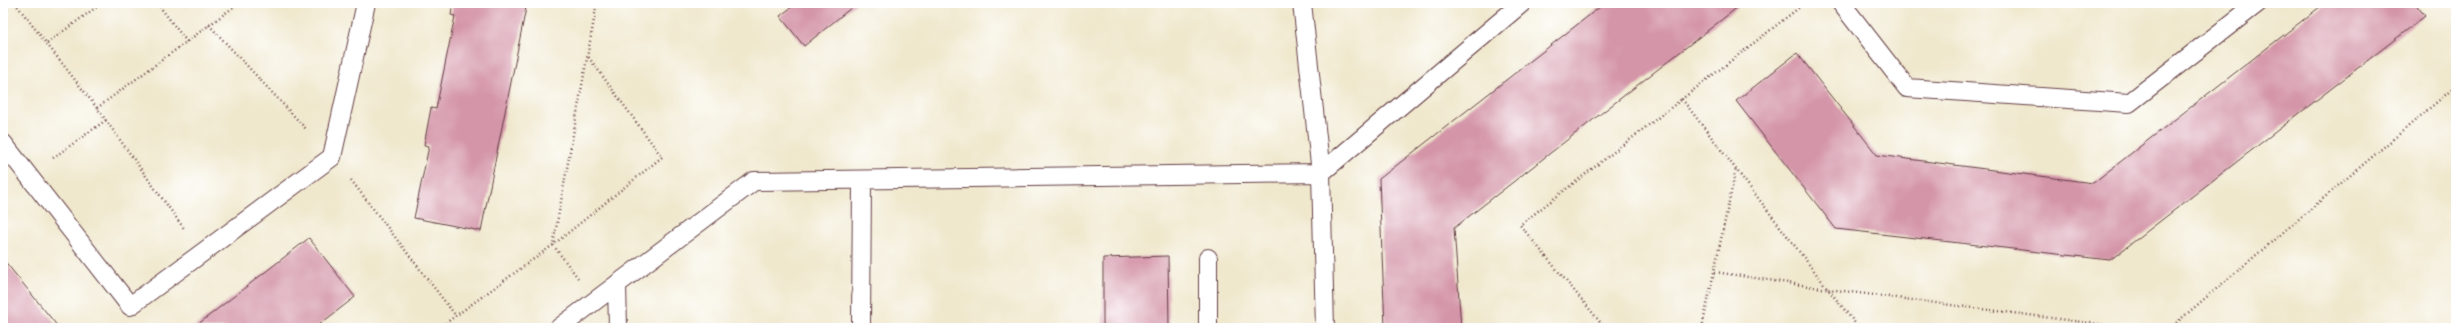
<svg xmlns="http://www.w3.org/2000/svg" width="2459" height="331" viewBox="0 0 2459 331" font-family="Vollkorn,serif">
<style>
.building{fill:#d495a9}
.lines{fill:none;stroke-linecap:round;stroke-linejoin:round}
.lane-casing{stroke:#633d43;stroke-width:20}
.path{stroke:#633d43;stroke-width:2.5;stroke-dasharray:1 3;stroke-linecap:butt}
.lane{stroke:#fff;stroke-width:18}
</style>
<rect width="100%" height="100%" fill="#fff"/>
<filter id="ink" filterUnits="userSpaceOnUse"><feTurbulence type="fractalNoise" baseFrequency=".025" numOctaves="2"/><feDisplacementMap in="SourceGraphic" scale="8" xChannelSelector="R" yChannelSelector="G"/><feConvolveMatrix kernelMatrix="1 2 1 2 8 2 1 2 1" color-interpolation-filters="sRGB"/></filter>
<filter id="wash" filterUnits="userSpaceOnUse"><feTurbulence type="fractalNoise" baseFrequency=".012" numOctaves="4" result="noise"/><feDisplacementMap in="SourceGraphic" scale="16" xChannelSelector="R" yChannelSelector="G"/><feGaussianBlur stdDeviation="0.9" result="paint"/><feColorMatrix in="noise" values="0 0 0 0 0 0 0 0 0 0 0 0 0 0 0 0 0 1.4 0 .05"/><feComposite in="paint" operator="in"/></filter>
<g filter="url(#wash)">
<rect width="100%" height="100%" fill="#f0e8cd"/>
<g id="blocks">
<path class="building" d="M453,3h74l-46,228 -67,-13 15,-72 -5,-1 7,-37 5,1 19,-93 -4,-1z
M797,3h60l-53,43 -24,-30z
M1605,3h138l-289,225 7,100h-76l-6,-149z
M2325,3h90l10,13 -315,244 -274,-31 -100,-128 61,-48 80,102 216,28z
M309,238l46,59 -40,31h-122z
M1168,256l1,72h-66v-70z
M3,259l56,69h-56z"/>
</g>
</g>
<g filter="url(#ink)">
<use href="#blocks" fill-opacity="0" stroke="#633d43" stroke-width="1"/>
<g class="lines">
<defs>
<path id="lane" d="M1302,3l19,170 4,155
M1841,3l66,85 222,15 129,-100
M3,143l127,163 202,-149 34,-154
M1208,258v70
M617,284l1,44
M559,328l195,-147 567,-8 201,-170
M861,328l1,-148"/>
</defs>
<use href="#lane" class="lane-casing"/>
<path class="path" d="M15,3l82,105 88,122
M157,3l30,39
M1805,3l-123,96 146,190 300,39
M209,25l98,105
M47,43l55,-40
M97,108l142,-105
M53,158l53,-38
M351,180l105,136
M1715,272l113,17 31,39
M578,278l-25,-33 44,-242
M439,328l114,-83 109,-88 -75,-102
M1605,328l-85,-103 162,-126
M1702,328l34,-159
M2170,328l286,-242"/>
<use href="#lane" class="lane"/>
</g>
</g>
<rect width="2459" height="331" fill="none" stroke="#fff" stroke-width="16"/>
</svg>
